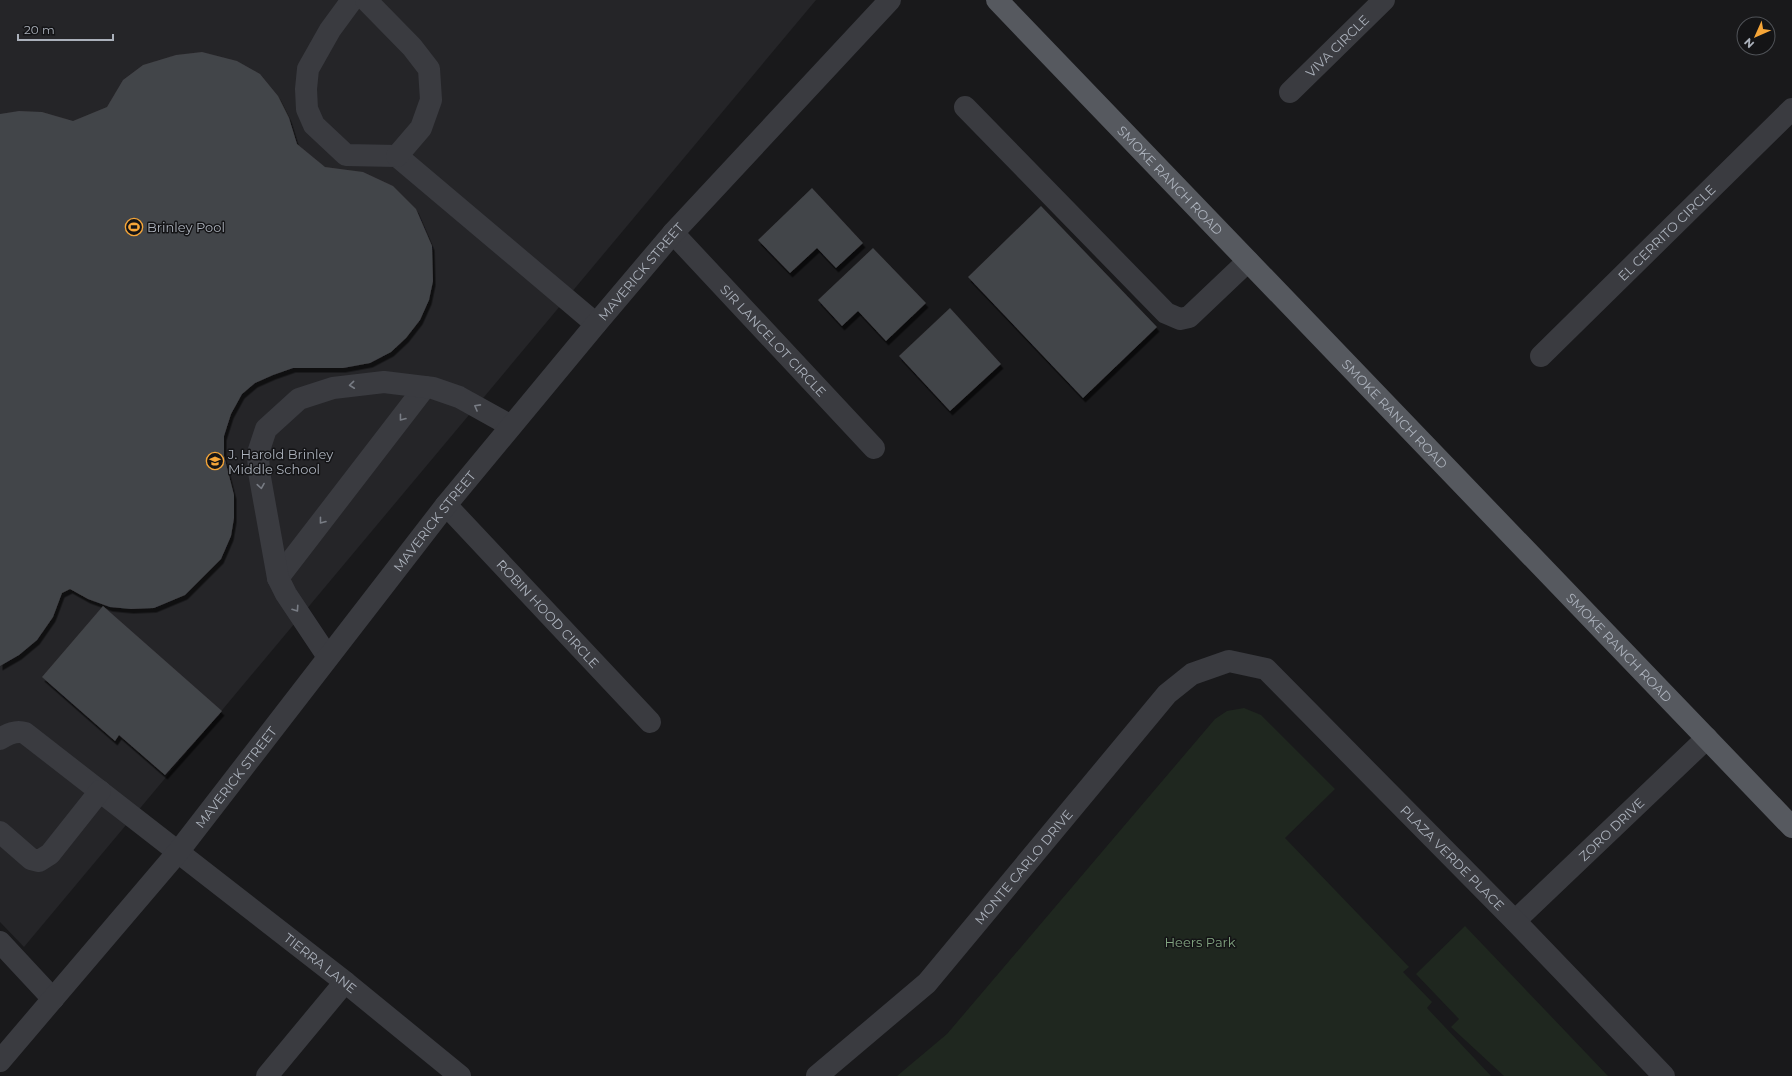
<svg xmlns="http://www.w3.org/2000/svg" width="1792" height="1076" viewBox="0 0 1792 1076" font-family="Montserrat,sans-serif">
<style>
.built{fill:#252528}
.green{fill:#1f271f}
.building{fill:#434448;filter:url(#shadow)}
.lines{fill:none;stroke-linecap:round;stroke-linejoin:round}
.minor{stroke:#3a3b40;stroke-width:22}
.major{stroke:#56595f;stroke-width:22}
.oneway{stroke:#787c84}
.labels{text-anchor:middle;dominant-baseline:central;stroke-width:3;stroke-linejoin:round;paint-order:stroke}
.street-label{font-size:13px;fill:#abb1bb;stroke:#141416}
.poi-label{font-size:13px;fill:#abb1bb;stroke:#141416;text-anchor:start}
.park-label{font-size:13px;fill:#83a682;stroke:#141416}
</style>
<defs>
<filter id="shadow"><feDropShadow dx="2.5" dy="4.5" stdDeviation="0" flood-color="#0009"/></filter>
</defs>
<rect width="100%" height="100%" fill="#19191b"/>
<path class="built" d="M0,0h816l-792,947 -24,-25z"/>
<path class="green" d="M1244,708l17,7 74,74 -50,49 124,129 -6,5 29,30 -5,6 64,68h-594l50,-42 268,-315 12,-8z
M1465,926l143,150h-104l-53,-49 8,-8 -43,-45z"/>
<path class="building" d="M202,52l35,9 23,13 18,22 11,22 8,26 28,23 38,5 30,14 23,23 16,37 1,35 -4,19 -9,20 -14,18 -15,14 -21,11 -27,5h-50l-20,7 -18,8 -13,11 -11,20 -7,22v20l10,39v23l-3,18 -10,23 -36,36 -31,13 -23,1 -21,-2 -22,-8 -18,-10 -8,4 -9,24 -16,23 -18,15 -19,11v-552l19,-3 23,1 31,9 34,-14 16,-27 20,-15 33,-10z
M812,188l51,55 -27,25 -19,-20 -27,25 -32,-33z
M1041,206l116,121 -74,71 -115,-121z
M873,248l53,55 -40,38 -28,-30 -16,15 -24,-26z
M950,308l51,56 -51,47 -51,-55z
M103,606l119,105 -57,64 -46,-40 -4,6 -73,-64z"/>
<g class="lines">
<g class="minor">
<path d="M352,0l-22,30 -22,39 -2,20 1,20 7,16 32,30 51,1 199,168"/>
<path d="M366,0l46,47 17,22 2,31 -10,28 -24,28"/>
<path id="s1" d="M1290,92l94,-92"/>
<path d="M965,107l201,206 14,6 9,-2 59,-56"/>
<path id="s2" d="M673,233l201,215"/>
<path id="s3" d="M1541,356l251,-247"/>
<path id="s4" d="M446,505l204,217"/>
<path d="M278,578l147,-191"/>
<path d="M328,657l-42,-63 -8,-16 -19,-106 -1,-19 8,-24 33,-30 34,-11 51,-6 49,6 26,9 52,29"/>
<path id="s5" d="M0,739c8,-5 16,-9 25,-6l320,249 115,94"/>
<path d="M0,832l31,27 8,2 11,-7 50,-63"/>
<path id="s6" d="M1515,921l192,-183"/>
<path d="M0,942l53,57"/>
<path id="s7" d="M0,1061l178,-209 268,-347 150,-181 77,-91 217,-233"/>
<path d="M267,1076l78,-94"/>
<path id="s8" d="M817,1076l110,-93 240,-289 25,-20 37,-13 37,8 249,252 149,155"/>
</g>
<path class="major" id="s9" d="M997,0l795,827"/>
</g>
<defs><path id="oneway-chevron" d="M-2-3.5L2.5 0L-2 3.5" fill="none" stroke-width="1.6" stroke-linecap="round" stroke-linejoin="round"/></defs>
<g class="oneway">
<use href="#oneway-chevron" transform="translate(352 385) rotate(174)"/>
<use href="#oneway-chevron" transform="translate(477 407) rotate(-151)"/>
<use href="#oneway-chevron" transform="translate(402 418) rotate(128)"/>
<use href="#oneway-chevron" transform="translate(261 486) rotate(81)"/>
<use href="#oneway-chevron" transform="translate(322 521) rotate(128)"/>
<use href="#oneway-chevron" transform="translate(296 609) rotate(56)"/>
</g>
<defs>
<symbol id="stadium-ring" viewBox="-11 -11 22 22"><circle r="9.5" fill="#141416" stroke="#f5a538" stroke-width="1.5"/><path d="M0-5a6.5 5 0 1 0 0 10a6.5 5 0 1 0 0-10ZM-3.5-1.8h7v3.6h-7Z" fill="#f5a538"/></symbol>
<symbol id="school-ring" viewBox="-11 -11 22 22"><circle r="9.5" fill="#141416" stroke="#f5a538" stroke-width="1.5"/><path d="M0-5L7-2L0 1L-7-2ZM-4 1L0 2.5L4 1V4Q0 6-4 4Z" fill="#f5a538"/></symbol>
</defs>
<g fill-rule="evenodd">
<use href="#stadium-ring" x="124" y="217" width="20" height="20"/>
<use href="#school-ring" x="205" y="451" width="20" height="20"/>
</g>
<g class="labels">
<g class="street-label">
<text stroke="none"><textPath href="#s1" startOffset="66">VIVA CIRCLE</textPath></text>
<text stroke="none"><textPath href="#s9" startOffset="250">SMOKE RANCH ROAD</textPath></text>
<text stroke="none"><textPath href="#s3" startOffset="176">EL CERRITO CIRCLE</textPath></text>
<text stroke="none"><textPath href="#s7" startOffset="1017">MAVERICK STREET</textPath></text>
<text stroke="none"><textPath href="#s2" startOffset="147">SIR LANCELOT CIRCLE</textPath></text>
<text stroke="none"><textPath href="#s9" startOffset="574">SMOKE RANCH ROAD</textPath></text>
<text stroke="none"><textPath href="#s7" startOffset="693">MAVERICK STREET</textPath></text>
<text stroke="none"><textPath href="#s4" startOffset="149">ROBIN HOOD CIRCLE</textPath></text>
<text stroke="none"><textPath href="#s9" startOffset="898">SMOKE RANCH ROAD</textPath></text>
<text stroke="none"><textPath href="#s7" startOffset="369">MAVERICK STREET</textPath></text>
<text stroke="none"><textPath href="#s6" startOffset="133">ZORO DRIVE</textPath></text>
<text stroke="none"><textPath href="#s8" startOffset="894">PLAZA VERDE PLACE</textPath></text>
<text stroke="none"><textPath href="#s8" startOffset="295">MONTE CARLO DRIVE</textPath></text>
<text stroke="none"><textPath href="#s5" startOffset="401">TIERRA LANE</textPath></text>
</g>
<g class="poi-label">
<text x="147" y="227">Brinley Pool</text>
<text x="228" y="454">J. Harold Brinley<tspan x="228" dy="15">Middle School</tspan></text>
</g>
<g class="park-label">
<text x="1200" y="942">Heers Park</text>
</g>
</g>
<g transform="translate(1756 36) rotate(225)"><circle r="19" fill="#141416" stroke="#505358"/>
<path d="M0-3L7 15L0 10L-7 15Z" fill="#f5a538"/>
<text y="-6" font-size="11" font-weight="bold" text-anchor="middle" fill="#abb1bb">N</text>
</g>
<path d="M18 34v6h95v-6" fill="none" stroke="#abb1bb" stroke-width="2"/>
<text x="24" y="34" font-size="12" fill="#abb1bb" stroke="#141416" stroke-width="3" paint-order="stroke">20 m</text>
</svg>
